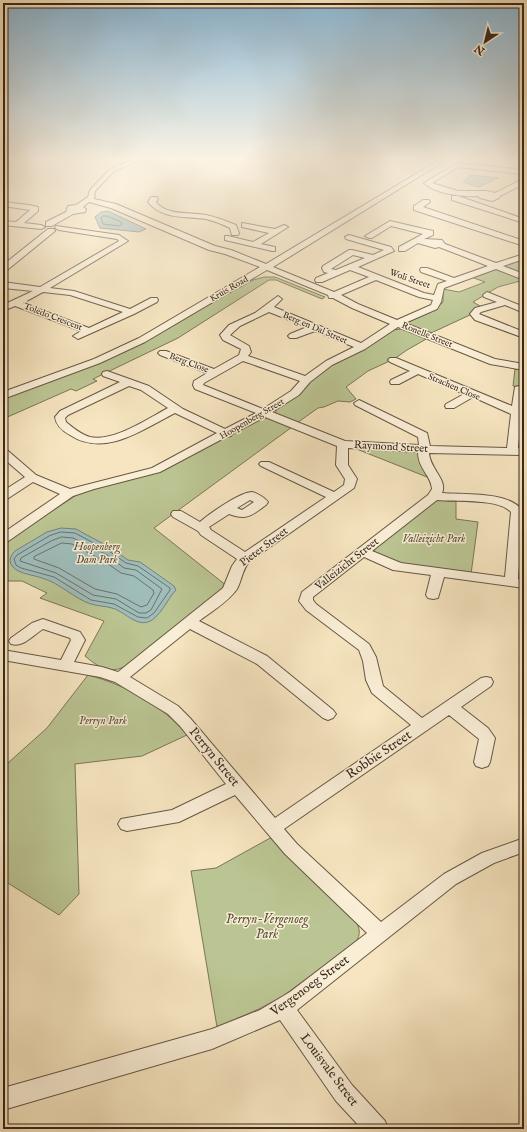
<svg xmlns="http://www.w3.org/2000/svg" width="527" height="1132" viewBox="0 0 527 1132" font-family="'IM FELL English',serif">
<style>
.green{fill:#bbc593;stroke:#7a7657}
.water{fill:#9fbdbb;stroke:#76817b}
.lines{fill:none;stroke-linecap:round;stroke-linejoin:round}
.shore{stroke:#6c726b;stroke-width:1}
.minor-casing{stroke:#685744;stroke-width:2}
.minor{fill:#f9eed6;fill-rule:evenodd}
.labels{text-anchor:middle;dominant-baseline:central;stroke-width:3;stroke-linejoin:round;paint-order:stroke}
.far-street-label{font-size:9px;fill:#39281b;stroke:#f9eed6}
.street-label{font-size:11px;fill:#39281b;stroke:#f9eed6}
.park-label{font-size:11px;font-style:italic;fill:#5a4f39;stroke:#f9eed6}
.near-street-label{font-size:13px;fill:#39281b;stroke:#f9eed6}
.near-park-label{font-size:13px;font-style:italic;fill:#5a4f39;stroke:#f9eed6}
</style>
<rect width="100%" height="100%" fill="#f6e5c0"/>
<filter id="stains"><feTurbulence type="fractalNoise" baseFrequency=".005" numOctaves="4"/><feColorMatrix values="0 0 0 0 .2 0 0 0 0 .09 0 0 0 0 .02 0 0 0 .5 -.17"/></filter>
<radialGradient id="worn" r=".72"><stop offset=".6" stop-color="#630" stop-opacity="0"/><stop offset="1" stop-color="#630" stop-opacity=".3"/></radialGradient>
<path class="green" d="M524,258v17l-19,-8 -1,-2z
M497,269l27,9v2l-26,7 -25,15 9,5 -10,7 -43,20 -20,-9 -2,-2 33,-18 3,-3v-13l16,3 26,-10 -14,-5z
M264,277h11l50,20 -3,2 -46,-19h-7l-91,58 -85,41 4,2 -21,10 -5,-2 -68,30v-20l121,-47 129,-72z
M401,329l27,9 -21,12 -13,9 -26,12 -22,16 10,12 -6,3 -12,-1 -14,6 -6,1 -21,15 -21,-8 -1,-2 2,-4 19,-13 13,-15 30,-21 29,-13 25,-17z
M515,369l9,1v17l-11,-1z
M262,418h6l24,9 -138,101 73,58 -103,81c-16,7 -27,-1 -39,-11l19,-35 -64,-23 7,-5 -25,-12h-19v-38l72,-47 7,-4 61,-16z
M354,448l60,3 5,3 11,21 -3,2z
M437,500l19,1v18l22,3 -7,52 -70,-9 -26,-12 -1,-5z
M88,675c38,10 74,30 99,60l-45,21 -67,8 4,130 -20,21 -56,-35v-104l5,-13 39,-35z
M272,837l83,83c5,8 6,14 1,22l-73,54 -24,13 -42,18 -26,-156 25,-3z"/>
<path class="water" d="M471,175l27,3 -19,9 -16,-5z
M108,211l38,18 -7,3 -39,-4 -5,-11 6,-5z
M61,528l15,1 35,19 17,12 12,2 34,24 2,4c-8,8 -17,29 -28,32 -13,4 -24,-11 -36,-14 -7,-2 -15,-2 -21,-4 -18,-6 -31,-21 -49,-26 -8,-3 -23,-4 -29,-11 -5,-5 -3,-11 2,-16l32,-19z"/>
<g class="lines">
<path class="shore" d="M103,216h4l14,6 1,2 -2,2 -17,-2 -2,-6z
M61,532l14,1 34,18 17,12 12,3 32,22v2l-16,23 -7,5 -9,-1 -24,-13 -23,-4 -37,-23 -33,-9 -5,-3 -2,-6 3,-4 32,-19z
M62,537l11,1 34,17 17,13 12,2 26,19 -11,21 -5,3h-7l-23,-14 -23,-4 -37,-22 -36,-12 1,-3 30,-17z
M62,543l10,1 32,17 17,12 13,3 19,14 1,3 -7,12 -6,2 -24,-13 -22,-5 -36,-21 -25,-9v-2z"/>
<defs>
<path id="minor" d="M132,160h8l-26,11 -19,20 -1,8 22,5 99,42 16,4 35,14 173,-104h7l-173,107 61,25 35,-15 -19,-7 -28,12h-6l-1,-2 1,-2 12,-5 -4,-1 -2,-4 1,-2 26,-16h3l21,5 11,-5 -38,-11 -1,-2 4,-2 42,12 3,4 -36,16 66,26 10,2 4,-11 9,-3 -26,-9 -1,-2 1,-2h6l27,10 34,-12 -49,-19 -4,1 -17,-5 -13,8h-6v-4l24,-13 -32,-8 -19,12h-3l-4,-2 25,-15 43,10v4l-9,4 18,1 3,4 51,19 28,-9v5l-21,7 21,8v6l-28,-11 -52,19 -3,14 -4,7 -32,14 90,36 29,5v6l-34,-6 -92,-37 -33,22 -33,16 -22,17 -11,13 -27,17 73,29 74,4 -1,-8 -63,-32 -1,-2 5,-3 68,33 3,13 77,2 4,-34 -38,-17 -19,11h-8l-1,-2 1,-2 18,-10 -46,-20 -19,10h-8l-1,-2 1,-2 19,-9 -20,-9 -2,-2 2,-2h6l116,48 3,-19 4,-1 5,3 -6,59 6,1v6l-95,-2c1,16 19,27 13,40 23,2 67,-2 81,18l-5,68 6,1v8l-80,-11 -6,21 -5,1 -5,-1 -2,-3 5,-20 -38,-5 -29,-13 -51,40v3l3,4 53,40 7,13 7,29 39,32 59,-40 5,-1 5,1 2,4 -2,4 -30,21 27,21 7,10 -5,24 -2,4 -6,2 -6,-2 -2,-4 5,-23 -30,-24 -165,114 13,15 84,78 63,-48 38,-21 42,-15v14l-30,11 -38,21 -159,126 55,75 33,36 3,8h-26l-26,-28 -56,-81 -68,29 -209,61v-22l209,-59 48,-19 30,-18 77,-59 -82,-79 -50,-59 -56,27 -52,9 -6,-2 -3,-5 3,-5 51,-9 54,-26 -46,-58 -12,-12 -53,-32 -15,-5 -97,-17v-10l58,10 10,-20 -1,-2 -27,-9c-10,6 -20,19 -32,15l-2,-3 2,-3 21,-15 11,-4 37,13 5,8 -11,22 28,5 16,5 105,-84 9,-22 5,-7 -36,-24 -3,-4 -25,-14 -2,-3 2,-3h8l19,11c9,-8 40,-30 52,-30 5,1 13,6 16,10l-2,3c-14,10 -19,16 -37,9l-20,13 2,3 34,22 81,-55 -65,-31 -2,-2 2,-2h8l65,30 10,-7 1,-6 -9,-14 1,-19 -72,-29 -33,17 -1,2 -5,1 -66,35 -66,17 -21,7 -66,46 -4,1v-10l57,-39 -27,-12 -26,17 -4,1v-9l22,-14 -22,-19v-9l4,1 29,25 34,14 82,-21 65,-35 -42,-20c-32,16 -70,45 -105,22 -7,-4 -14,-9 -15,-18l5,-6 60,-29 -17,-6 -1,-2 1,-2 4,-1 42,15 34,23 42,20 31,-16 -61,-24 -2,-4 1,-4 13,-8 -47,-18 -2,-2 2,-2h6l48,18 25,-14 2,-6 -18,-9 -3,-5 9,-10 26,-12 23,-17 4,3 -8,8 87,36 29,-19 -38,-16 -19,-10h-4l-1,-3 -5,-2 -56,-23 -122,72 -45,21 -97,36v-7l91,-33 45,-21 121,-71 -35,-13 -16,-4 -98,-42 -22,-6 -6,5 3,2 -1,3 -12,2 -21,12h-6v-4l20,-10 2,-6 8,-1 12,-8 2,-7 20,-21zM353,255l12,3 -29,12 -5,-1zM376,280l43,17 14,3 -2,5 -34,15 -39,-16 -17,-9zM269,312l38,15 -17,7 -2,2 2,2h6l19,-7 39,16 -28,14 -21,15 -57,-20 3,-4 -2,-6 -19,-11 10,-9zM243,361l57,20 -9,10 -28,18 -60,-24 1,-2zM129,386l12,4 27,18c-21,11 -54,34 -78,29 -8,-2 -18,-10 -24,-15l-1,-4 3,-3zM348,448l70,4c0,17 13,23 14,37l-4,6 -126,97 -3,9 7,9 53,40 4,11 3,19 6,13 39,32 -136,93 -85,-100 -12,-12 -48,-29 60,-48 67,35 66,54 5,2 5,-2 3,-4 -3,-4 -66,-54 -68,-35c12,-9 29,-19 38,-32 5,-9 5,-20 13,-28l104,-73 3,-9 -9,-14zM250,500l4,2 -12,8 -5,-2zM437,500c19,2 61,-2 74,12l-6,65 -104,-14 -29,-12z
M457,163l67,7v14l-24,12 -1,2 -7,3 -12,-3 -2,-2c-15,1 -43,-2 -54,-13zM458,167l64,7 -3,7 -24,12 -8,-2h-29l-26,-8z
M452,196h6l66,23v4l-72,-23z
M151,197h6l1,2 -2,3c11,14 34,10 50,13 10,2 20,6 30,10l3,8 -1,2h-6l-2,-7c-8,-4 -16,-7 -24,-9 -19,-3 -44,1 -58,-17z
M423,200h6l1,2 -7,5 101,34v5l-110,-36v-4z
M3,202l26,3 9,2v4l-14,12 17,2 4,2 -4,2 -38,-4v-4l13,1 14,-12 -27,-4z
M242,223l33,6 9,-4 4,2 -27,17 14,3v4h-3l-47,-11v-4h3l25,6 16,-9 -27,-6z
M56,226l63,9 9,6 -78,47 24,3 56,18 21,-11h6l1,2 -1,2 -23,12 -56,25 -5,-3 8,-5 -66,-25 -12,5v-6l30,-14 -30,-3v-6l37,5 79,-46 -2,-2 -58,-9 -4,-2zM43,292l27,3 53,17 -34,16 -66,-25z
M48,229h6l1,2 -49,40h-3v-6z
M487,292l37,15v6l-19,-8 -24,7 -2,2 45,18v6l-49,-18 -5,-6 5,-6 22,-6 -13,-5 -1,-2z"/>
</defs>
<use href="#minor" class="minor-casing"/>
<use href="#minor" class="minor"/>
</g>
<linearGradient id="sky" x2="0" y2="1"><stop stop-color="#8bb8d6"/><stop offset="0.5" stop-color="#fbf3e3"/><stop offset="1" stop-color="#fbf3e3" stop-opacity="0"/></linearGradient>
<rect width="527" height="318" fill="url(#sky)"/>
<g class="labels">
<g class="far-street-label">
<text transform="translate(410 279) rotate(19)">Woli Street</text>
<text transform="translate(229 289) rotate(-30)">Kruis Road</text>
<text transform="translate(53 317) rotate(21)">Toledo Crescent</text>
<text transform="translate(315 328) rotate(23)">Berg en Dal Street</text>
<text transform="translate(427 335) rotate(22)">Ronelle Street</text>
<text transform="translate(189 363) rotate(21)">Berg Close</text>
<text transform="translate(454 387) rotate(23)">Strachen Close</text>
<text transform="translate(252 419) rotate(-30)">Hoopenberg Street</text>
</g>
<g class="street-label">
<text transform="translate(391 447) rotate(3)">Raymond Street</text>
<text transform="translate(264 547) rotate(-37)">Pieter Street</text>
<text transform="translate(347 564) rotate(-38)">Valleizicht Street</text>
</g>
<g class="park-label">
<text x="434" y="539">Valleizicht Park</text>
<text x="97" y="547">Hoopenberg<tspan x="97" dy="13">Dam Park</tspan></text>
<text x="103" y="721">Perryn Park</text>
</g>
<g class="near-street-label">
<text transform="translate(379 755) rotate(-34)">Robbie Street</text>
<text transform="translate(214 757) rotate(51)">Perryn Street</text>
<text transform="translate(310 986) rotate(-36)">Vergenoeg Street</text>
<text transform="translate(329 1070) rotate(53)">Louisvale Street</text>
</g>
<g class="near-park-label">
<text x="267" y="919">Perryn-Vergenoeg<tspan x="267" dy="15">Park</tspan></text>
</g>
</g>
<rect width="527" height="1132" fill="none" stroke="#f6e5c0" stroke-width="16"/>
<rect x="4" y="4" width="519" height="1124" fill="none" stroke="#39281b" stroke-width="2"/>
<rect x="8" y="8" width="511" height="1116" fill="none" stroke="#39281b"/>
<g transform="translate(485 42) rotate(215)" stroke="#f9eed6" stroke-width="3" paint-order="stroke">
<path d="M0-3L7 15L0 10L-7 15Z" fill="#39281b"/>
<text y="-6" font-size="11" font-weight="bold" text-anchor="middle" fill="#39281b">N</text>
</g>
<rect width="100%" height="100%" filter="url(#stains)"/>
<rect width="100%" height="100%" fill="url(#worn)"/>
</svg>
